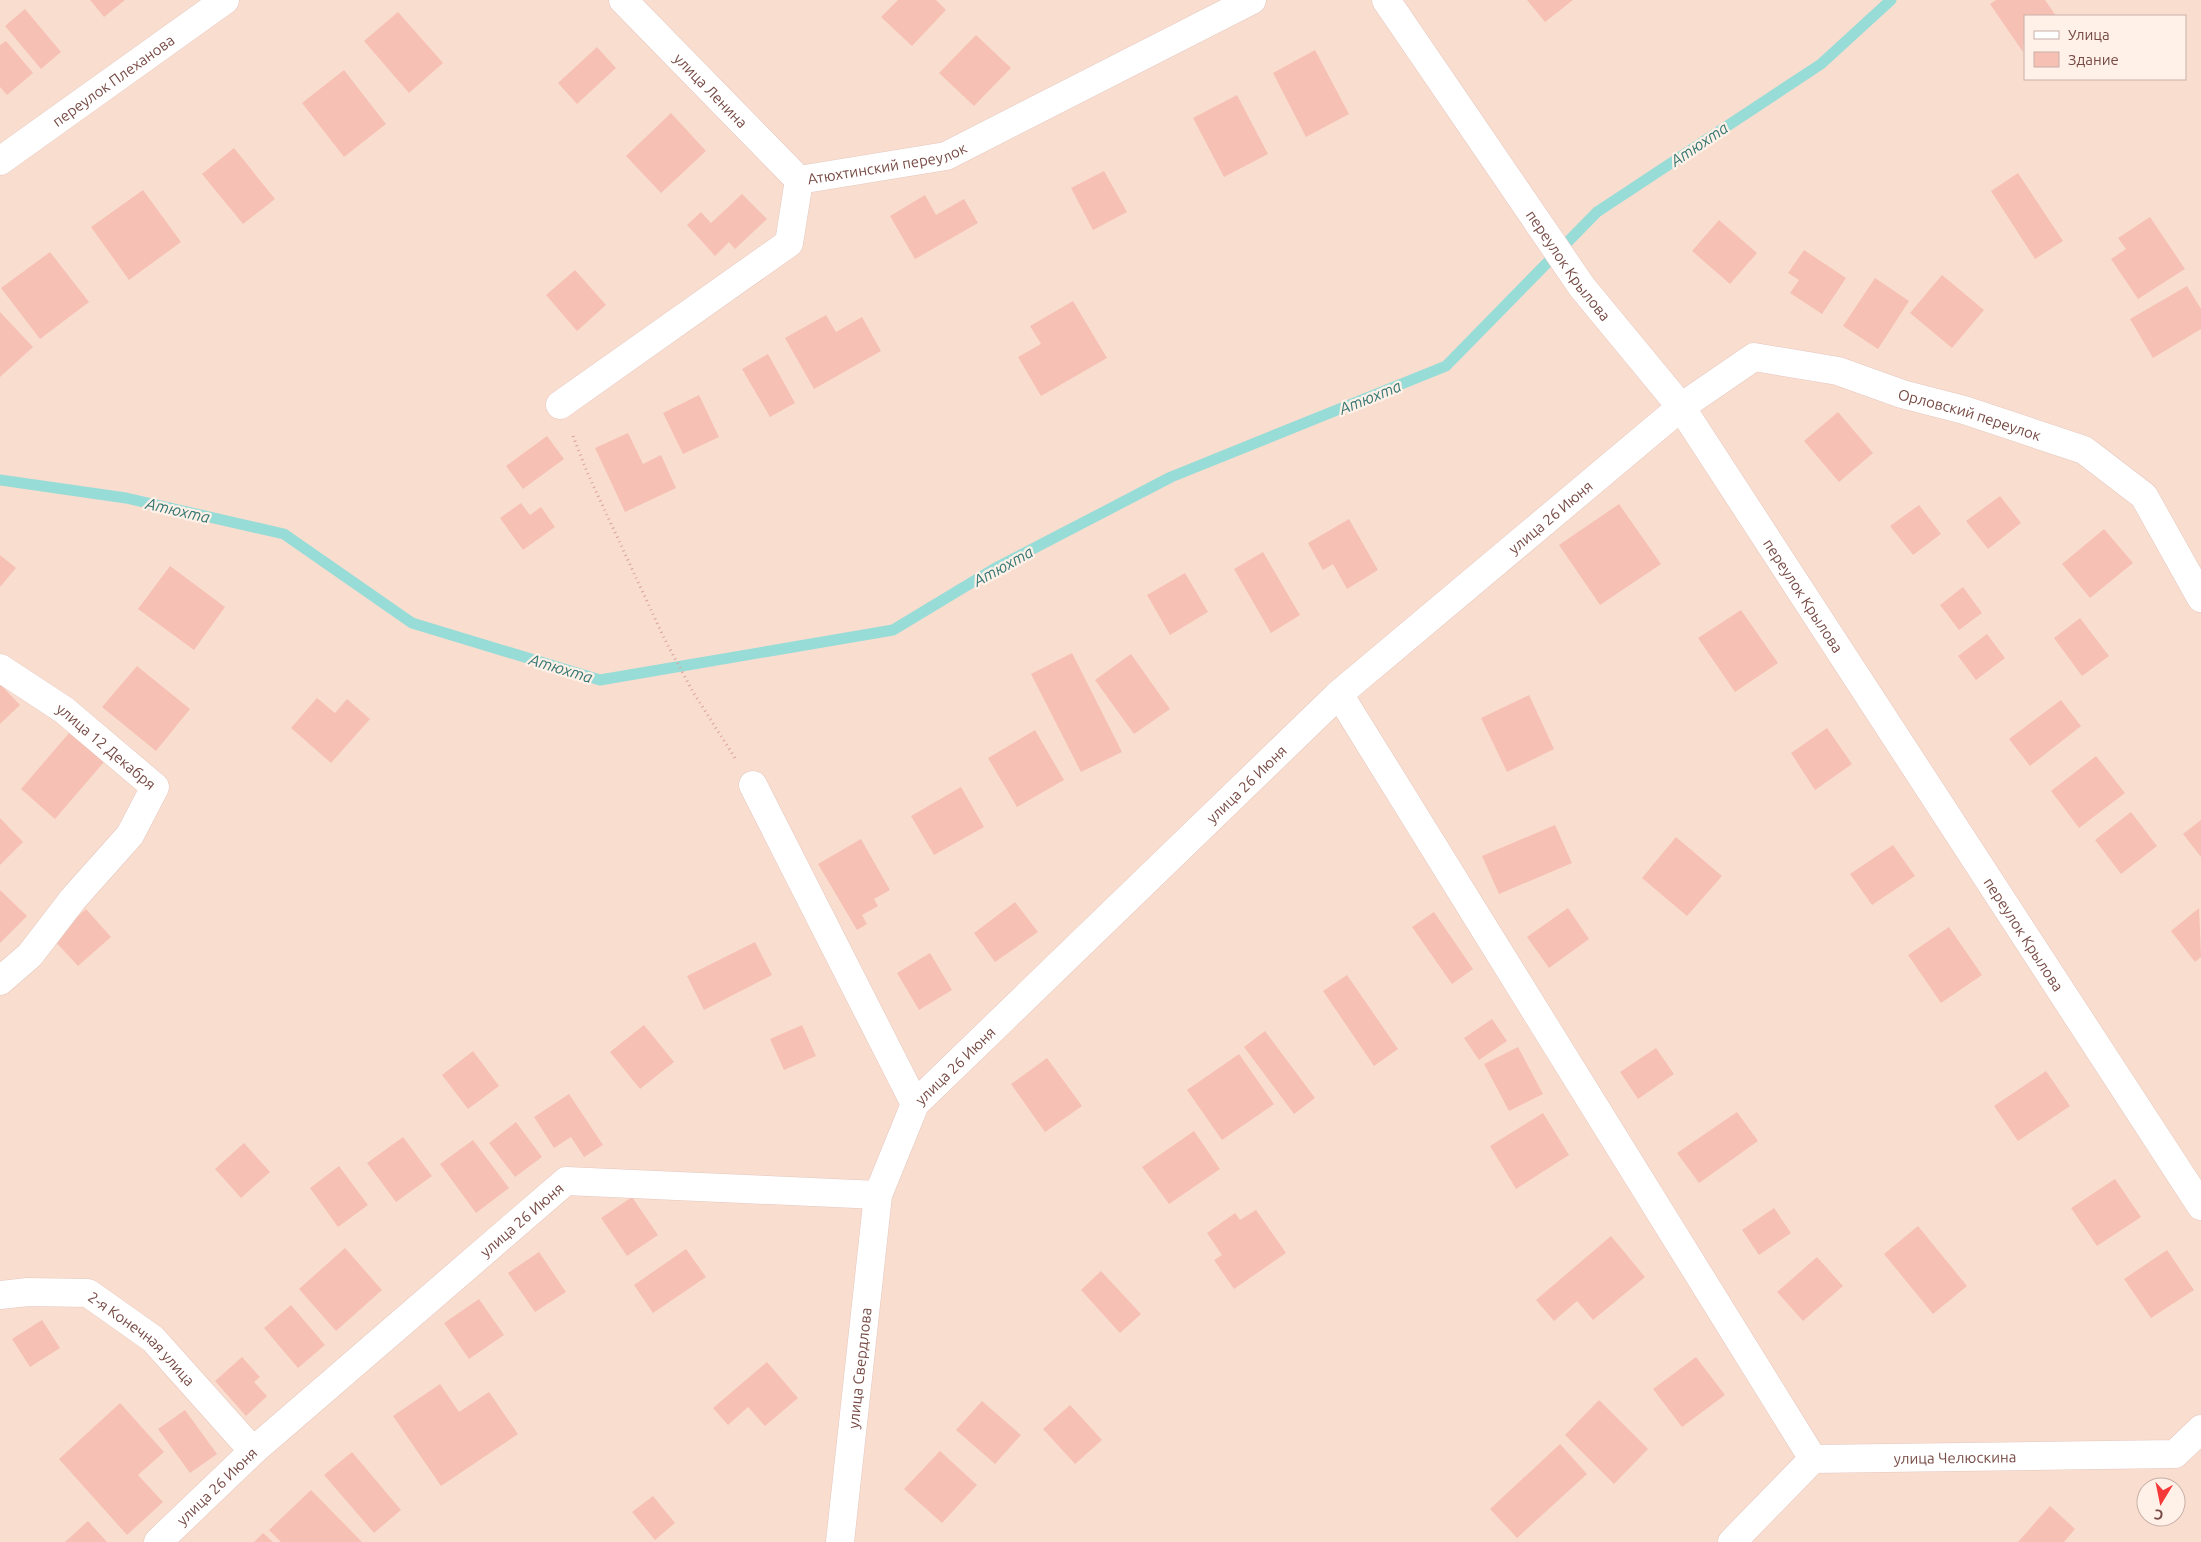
<svg xmlns="http://www.w3.org/2000/svg" width="2201" height="1542" viewBox="0 0 2201 1542" font-family="Ubuntu,sans-serif">
<style>
.residential{fill:#f9ded0;fill-rule:evenodd}
.lines{fill:none;stroke-linecap:round;stroke-linejoin:round}
.stream{stroke:#98dcd7;stroke-width:11}
.building{fill:#f6c0b4}
.minor-casing{stroke:#e5c7be;stroke-width:29}
.path{stroke:#dba398;stroke-width:3;stroke-dasharray:1 4;stroke-linecap:butt}
.minor{stroke:#fff;stroke-width:28}
.labels{text-anchor:middle;dominant-baseline:central;stroke-width:4.5;stroke-linejoin:round;paint-order:stroke}
.street-label{font-size:15px;fill:#774b45;stroke:#fff1e8}
.water-label{font-size:16px;font-style:italic;fill:#357773;stroke:#fff1e8}
</style>
<rect width="100%" height="100%" fill="#feebdf"/>
<path class="residential" d="M0,0h2201v1542h-2201zM2025,16h160v63h-160zM2146,1487h30v30h-30z"/>
<g class="lines">
<path class="stream" d="M0,480l126,18 158,36 128,89 188,57 293,-50 101,-61 177,-92 275,-111 151,-154 224,-148 70,-64"/>
</g>
<path class="building" d="M90,0h35l-21,17z
M898,0h38l10,10 -34,36 -31,-29z
M1527,0h46l-28,22z
M1996,0h49l11,16h-31l-2,36 -33,-48z
M25,9l36,43 -20,17 -36,-43z
M398,12l45,51 -34,30 -45,-52z
M976,35l35,33 -37,38 -35,-33z
M6,41l27,32 -26,22 -7,-8v-42z
M597,47l19,21 -39,36 -19,-21z
M1315,50l34,64 -43,23 -33,-64z
M344,70l42,54 -42,33 -42,-54z
M1237,95l31,59 -44,23 -31,-59z
M671,113l35,38 -45,42 -35,-37z
M234,148l41,51 -32,25 -41,-50z
M1104,171l23,41 -34,18 -22,-42z
M2018,173l45,68 -28,18 -44,-68z
M143,190l38,52 -52,38 -38,-53z
M742,194l25,25 -32,30 -6,-7 -14,14 -28,-31 14,-13 10,11z
M925,195l11,20 28,-16 14,24 -63,36 -25,-43z
M2150,217l35,52 -47,30 -27,-40 15,-10 -8,-11z
M1719,220l38,33 -27,31 -38,-33z
M1804,250l42,28 -24,36 -32,-21 9,-13 -11,-7z
M50,252l39,50 -49,37 -39,-51z
M575,270l31,35 -29,26 -31,-36z
M1942,275l42,35 -32,38 -42,-35z
M1875,278l34,23 -31,48 -35,-23z
M2187,286l14,23v20l-48,29 -23,-39z
M1073,301l34,57 -66,38 -23,-39 23,-13 -11,-18z
M0,312l33,35 -33,30z
M826,315l10,17 26,-15 19,34 -67,38 -29,-51z
M768,354l27,49 -25,14 -28,-48z
M699,395l20,42 -36,17 -20,-41z
M1838,412l35,41 -34,29 -35,-41z
M628,433l15,31 18,-9 15,33 -51,24 -30,-64z
M547,436l17,23 -41,30 -17,-23z
M2000,496l21,27 -33,26 -22,-28z
M521,503l9,12 11,-8 14,20 -32,23 -23,-32z
M1619,504l42,60 -61,41 -41,-60z
M1919,505l22,29 -28,21 -23,-29z
M1349,519l29,51 -31,19 -14,-25 -10,6 -15,-27z
M2104,529l29,34 -43,35 -28,-34z
M1263,552l37,63 -29,18 -37,-64z
M0,555l16,13 -16,19z
M170,566l55,41 -31,43 -56,-41z
M1185,573l23,39 -38,23 -23,-40z
M1963,587l19,26 -23,17 -19,-25z
M1741,610l37,53 -43,29 -37,-54z
M2080,618l29,38 -27,20 -28,-38z
M1987,634l18,24 -29,22 -18,-24z
M1072,653l50,99 -41,20 -50,-98z
M1131,654l39,55 -36,25 -39,-54z
M137,666l53,43 -34,42 -54,-44z
M0,684l20,21 -20,19z
M1529,695l25,54 -47,23 -26,-54z
M317,698l18,15 12,-14 23,20 -39,44 -40,-35z
M2061,700l20,26 -51,40 -21,-27z
M1827,728l25,36 -37,26 -24,-37z
M1035,730l29,50 -47,27 -29,-49z
M69,733l35,29 -49,57 -34,-30z
M2096,756l29,37 -46,35 -28,-37z
M961,787l23,40 -50,28 -23,-39z
M2131,812l26,34 -36,28 -26,-34z
M0,818l23,24 -23,23z
M2201,820v37l-18,-23z
M1555,825l17,38 -73,31 -17,-38z
M1676,837l46,39 -35,40 -45,-38z
M861,839l29,51 -16,9 4,7 -16,9 5,9 -10,6 -39,-66z
M1893,845l22,31 -43,29 -22,-31z
M0,890l27,26 -27,27z
M1015,902l23,30 -43,30 -21,-29z
M1568,908l21,31 -40,29 -22,-31z
M2199,908l2,49 -6,5 -24,-31z
M86,909l25,28 -33,29 -25,-27z
M1434,912l39,57 -21,15 -40,-57z
M1949,927l33,48 -41,28 -33,-48z
M755,942l17,33 -68,35 -17,-34z
M930,953l22,37 -33,20 -22,-37z
M1347,975l51,74 -24,17 -51,-75z
M1492,1019l15,22 -28,19 -15,-22z
M644,1025l30,37 -34,27 -30,-37z
M802,1025l14,31 -32,14 -14,-31z
M1265,1031l50,67 -21,16 -50,-67z
M1518,1047l25,47 -34,17 -25,-47z
M1656,1048l18,26 -36,25 -18,-27z
M473,1051l26,35 -31,23 -26,-34z
M1239,1054l35,50 -52,36 -35,-50z
M1047,1058l35,48 -37,26 -34,-48z
M2046,1071l24,35 -52,35 -24,-35z
M569,1094l34,51 -19,12 -13,-20 -17,11 -20,-31z
M1737,1112l21,29 -59,42 -22,-30z
M1543,1113l26,42 -53,34 -26,-43z
M516,1122l26,35 -27,20 -26,-34z
M1194,1131l26,38 -51,35 -27,-37z
M403,1137l29,39 -36,26 -29,-39z
M473,1140l36,48 -33,25 -36,-49z
M244,1143l26,29 -29,26 -26,-29z
M339,1166l29,39 -30,22 -28,-39z
M2115,1179l26,38 -44,29 -26,-38z
M632,1197l26,38 -31,21 -26,-38z
M1774,1208l17,25 -32,22 -17,-25z
M1256,1210l30,43 -52,36 -20,-29 8,-5 -15,-22 28,-20 5,7z
M1918,1226l49,60 -34,28 -49,-60z
M1611,1236l34,41 -52,43 -16,-19 -23,20 -18,-21z
M345,1248l37,42 -46,41 -37,-42z
M686,1249l20,28 -53,36 -19,-28z
M2167,1250l27,40 -43,28 -27,-39z
M539,1252l27,40 -31,20 -27,-39z
M1817,1257l26,29 -40,35 -26,-29z
M1101,1271l40,43 -21,19 -39,-43z
M479,1299l25,36 -35,24 -25,-36z
M291,1305l34,40 -27,23 -34,-40z
M42,1320l18,28 -30,19 -18,-28z
M242,1357l18,20 -6,5 13,14 -21,20 -31,-35z
M1696,1357l29,38 -43,32 -29,-38z
M767,1362l31,36 -33,28 -17,-19 -20,18 -15,-17z
M440,1384l19,28 30,-20 29,42 -77,52 -48,-70z
M1599,1400l49,49 -34,35 -49,-49z
M982,1401l39,34 -26,29 -39,-34z
M120,1403l44,49 -26,23 25,27 -36,33 -68,-76z
M1070,1405l32,35 -27,24 -32,-35z
M185,1410l32,44 -27,19 -32,-44z
M1560,1444l27,30 -70,64 -27,-29z
M940,1451l37,34 -35,38 -38,-34z
M352,1452l49,58 -27,23 -50,-58z
M311,1490l51,52h-81l-12,-12z
M653,1496l22,27 -20,17 -23,-28z
M2050,1506l25,23 -11,13h-46z
M88,1521l19,21h-42z
M263,1533l10,9h-19z"/>
<g class="lines">
<defs>
<g id="minor">
<path id="s1" d="M623,0l176,180"/>
<path id="s2" d="M1386,0l196,287 99,120 520,799"/>
<path id="s3" d="M0,161l225,-161"/>
<path id="s4" d="M560,405l229,-162 10,-63 147,-24 306,-156"/>
<path id="s5" d="M0,668l64,42 91,77 -25,48 -57,64 -43,56 -30,26"/>
<path d="M1339,694l474,765"/>
<path d="M753,785l162,319"/>
<path id="s6" d="M0,1295l28,-3 60,1 65,46 100,112"/>
<path id="s7" d="M158,1542l95,-91 313,-270 312,14 37,-91 424,-410 342,-287 73,-50 84,14 64,23 62,16 120,40 60,46 57,102"/>
<path id="s8" d="M840,1542l38,-347"/>
<path id="s9" d="M1732,1542l81,-83 362,-5 26,-25"/>
</g>
</defs>
<use href="#minor" class="minor-casing"/>
<path class="path" d="M573,436l14,36 78,168 28,52 42,66"/>
<use href="#minor" class="minor"/>
</g>
<g class="labels">
<g class="street-label">
<text stroke="none"><textPath href="#s3" startOffset="139">переулок Плеханова</textPath></text>
<text stroke="none"><textPath href="#s1" startOffset="126">улица Ленина</textPath></text>
<text stroke="none"><textPath href="#s4" startOffset="434">Атюхтинский переулок</textPath></text>
<text stroke="none"><textPath href="#s2" startOffset="322">переулок Крылова</textPath></text>
<text stroke="none"><textPath href="#s7" startOffset="2304">Орловский переулок</textPath></text>
<text stroke="none"><textPath href="#s7" startOffset="1821">улица 26 Июня</textPath></text>
<text stroke="none"><textPath href="#s2" startOffset="728">переулок Крылова</textPath></text>
<text stroke="none"><textPath href="#s5" startOffset="132">улица 12 Декабря</textPath></text>
<text stroke="none"><textPath href="#s7" startOffset="1416">улица 26 Июня</textPath></text>
<text stroke="none"><textPath href="#s2" startOffset="1132">переулок Крылова</textPath></text>
<text stroke="none"><textPath href="#s7" startOffset="1011">улица 26 Июня</textPath></text>
<text stroke="none"><textPath href="#s7" startOffset="486">улица 26 Июня</textPath></text>
<text stroke="none"><textPath href="#s6" startOffset="159">2-я Конечная улица</textPath></text>
<text stroke="none"><textPath href="#s8" startOffset="175">улица Свердлова</textPath></text>
<text stroke="none"><textPath href="#s9" startOffset="258">улица Челюскина</textPath></text>
<text stroke="none"><textPath href="#s7" startOffset="81">улица 26 Июня</textPath></text>
</g>
<g class="water-label">
<text transform="translate(1699 144) rotate(-34)">Атюхта</text>
<text transform="translate(1370 397) rotate(-22)">Атюхта</text>
<text transform="translate(178 510) rotate(13)">Атюхта</text>
<text transform="translate(1003 566) rotate(-29)">Атюхта</text>
<text transform="translate(561 668) rotate(17)">Атюхта</text>
</g>
</g>
<rect x="2024" y="15" width="162" height="65" fill="#fff1e8" stroke="#c9afa7"/>
<rect x="2034" y="31" width="25" height="8" fill="#ffffff" stroke="#c9afa7"/>
<text x="2068" y="40" font-size="15" fill="#774b45">Улица</text>
<rect x="2034" y="52" width="25" height="15" fill="#f6c0b4" stroke="#c9afa7"/>
<text x="2068" y="65" font-size="15" fill="#774b45">Здание</text>
<g transform="translate(2161 1502) rotate(190)"><circle r="24" fill="#fff1e8" stroke="#c9afa7"/>
<path d="M0-4L9 19L0 12L-9 19Z" fill="#f43938"/>
<text y="-8" font-size="14" font-weight="bold" text-anchor="middle" fill="#774b45">С</text>
</g>
</svg>
